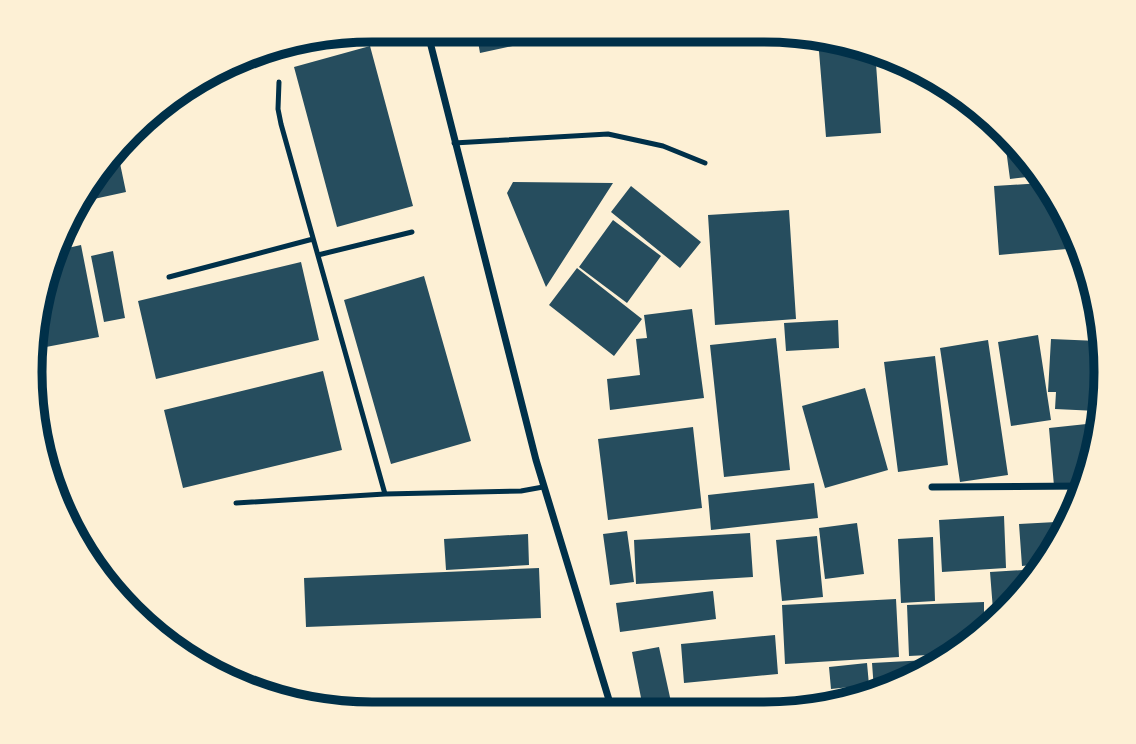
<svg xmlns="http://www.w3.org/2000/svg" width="1136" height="744" viewBox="0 0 1136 744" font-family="Karla,sans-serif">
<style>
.building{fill:#264d5e}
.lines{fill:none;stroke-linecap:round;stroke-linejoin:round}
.service{stroke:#003049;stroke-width:5}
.minor{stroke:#003049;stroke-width:7}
.rim{fill:none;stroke:#003049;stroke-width:9}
</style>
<rect width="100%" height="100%" fill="#fdf0d5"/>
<path class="building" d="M476,30l56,1 3,10 -55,12z
M777,33h32l7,2 -39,3z
M829,38l46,12 6,83 -55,4 -8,-98z
M370,46l43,160 -76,21 -43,-160z
M1004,134l10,13 22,29 -26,3z
M117,149l9,43 -46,10 20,-38z
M513,182l100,1 -67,104 -39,-94z
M1042,183l29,37 7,28 -79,7 -5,-69z
M631,186l70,56 -21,26 -69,-56z
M789,210l7,109 -81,6 -7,-110z
M613,220l48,36 -34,47 -48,-36z
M81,245l18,92 -69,13 18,-88 6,-11z
M113,251l12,67 -21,4 -13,-66z
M301,262l18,78 -163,39 -18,-78z
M577,268l65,51 -28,37 -65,-51z
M424,276l47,165 -80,23 -47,-164z
M692,309l12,89 -94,12 -3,-31 33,-4 -4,-36 11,-1 -3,-23z
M838,320l1,28 -53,3 -2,-28z
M1038,335l13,85 -40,6 -13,-84z
M776,338l14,132 -66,7 -14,-132z
M1051,339l47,2v4l7,1v3l-8,62 -42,-2 1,-17h-8z
M988,340l20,135 -48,7 -20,-134z
M935,356l13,109 -50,7 -14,-110z
M323,371l19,79 -159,38 -19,-78z
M865,388l23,82 -63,18 -23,-82z
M1096,423l-8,60 -34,3 -5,-58z
M693,427l9,81 -94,12 -10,-81z
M814,483l4,35 -107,12 -3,-35z
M1004,516l2,52 -64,4 -3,-52z
M1056,522l1,14 -16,28 -19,2 -3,-42z
M857,523l7,51 -39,5 -6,-51z
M627,531l7,51 -24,3 -7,-51z
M750,533l3,44 -117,7 -2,-44z
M528,534l1,31 -83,5 -2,-31z
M817,536l6,61 -41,4 -6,-61z
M933,537l2,64 -34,2 -3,-64z
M539,568l2,50 -235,9 -2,-49z
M1038,569l-16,28 -16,13h-13l-3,-38z
M713,591l3,28 -96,13 -4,-29z
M896,599l3,58 -114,7 -3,-59z
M984,602v11l19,-1 -55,42 -39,2 -2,-51z
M775,635l3,39 -94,9 -3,-39z
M659,647l14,64 -10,2h-19l-12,-61z
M927,660l1,9 -13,10 -41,11 -2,-27z
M867,663l2,22 -38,4 -2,-22z
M850,692v4l-32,9 -1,-10z"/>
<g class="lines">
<path class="service" d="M279,82l-1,27 3,15 104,370 136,-3 22,-4
M454,143l154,-9 55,12 42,17
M318,255l94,-23
M169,277l144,-38
M236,503l149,-9"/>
<path class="minor" d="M427,30l109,430 77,253
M932,487l154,-1"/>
</g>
<path d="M0 0H1136V744H0ZM372 42H764A330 330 0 0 1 1094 372V372A330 330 0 0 1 764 702H372A330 330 0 0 1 42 372V372A330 330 0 0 1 372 42Z" fill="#fdf0d5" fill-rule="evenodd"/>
<path class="rim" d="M372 42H764A330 330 0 0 1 1094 372V372A330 330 0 0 1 764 702H372A330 330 0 0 1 42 372V372A330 330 0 0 1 372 42Z"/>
</svg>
